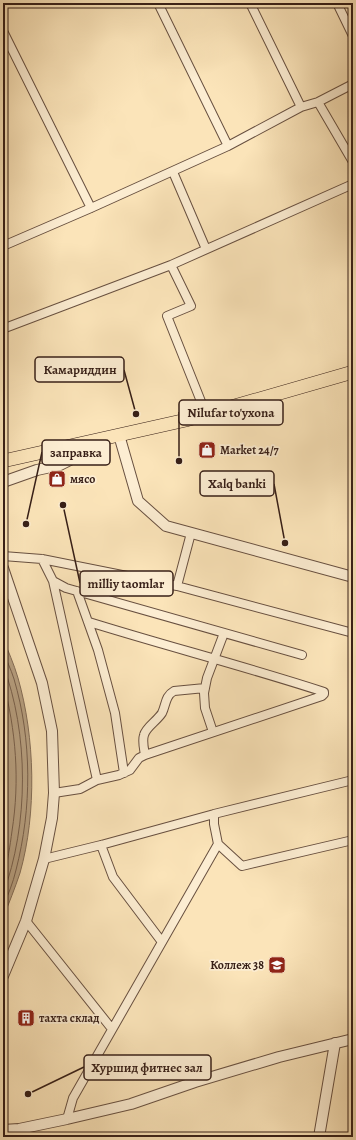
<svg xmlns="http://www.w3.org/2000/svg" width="356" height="1140" viewBox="0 0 356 1140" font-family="Alegreya,serif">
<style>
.water{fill:#b8a182;stroke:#846d57}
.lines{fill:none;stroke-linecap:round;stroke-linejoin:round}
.shore{stroke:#78604c;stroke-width:1}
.minor-casing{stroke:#685040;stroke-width:10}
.tertiary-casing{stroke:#685040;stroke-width:12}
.primary-casing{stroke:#371f17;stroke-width:14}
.minor{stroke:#fcedd2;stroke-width:8}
.tertiary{stroke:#fcedd2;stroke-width:10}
.primary{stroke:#fbe4b9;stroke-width:13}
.labels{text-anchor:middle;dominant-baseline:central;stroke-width:3.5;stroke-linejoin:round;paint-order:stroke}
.poi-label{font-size:12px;font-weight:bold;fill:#371f17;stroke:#fcedd2;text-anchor:start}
.leader{fill:none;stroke:#371f17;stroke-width:1.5}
.callout-dot{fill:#371f17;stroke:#fcedd2;stroke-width:1.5}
.callout{fill:#fcedd2;stroke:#371f17;stroke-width:1.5}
.callout-label{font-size:13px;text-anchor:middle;font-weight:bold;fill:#371f17}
</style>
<rect width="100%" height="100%" fill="#fbe4b9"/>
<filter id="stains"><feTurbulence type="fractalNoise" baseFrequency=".005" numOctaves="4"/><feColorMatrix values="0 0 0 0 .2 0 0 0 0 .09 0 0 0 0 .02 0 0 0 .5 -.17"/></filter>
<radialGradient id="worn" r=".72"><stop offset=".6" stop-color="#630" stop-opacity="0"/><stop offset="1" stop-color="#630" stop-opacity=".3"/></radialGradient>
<path class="water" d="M3,638c5,13 11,26 15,40 17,59 19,135 2,195 -5,15 -11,30 -17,45z"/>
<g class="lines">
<path class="shore" d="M3,650c3,10 8,19 11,29 18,61 18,129 2,191 -3,13 -8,25 -13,37
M3,665c26,68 26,160 0,229
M3,681c13,50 17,99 9,150 -2,15 -4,30 -9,45"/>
<defs>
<path id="minor" d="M158,3l70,143
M250,3l51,104
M337,3l16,33
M3,31l88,177
M318,102l35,60
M173,172l33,77
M3,246l88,-38 137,-62 73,-39 17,-5 35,-18
M171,265l20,41 -24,10 39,98
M3,327l2,1 166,-63 182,-81
M3,556l39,3 135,27 176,47
M42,559l11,22 13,7 236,67
M53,581l44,199
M177,586l14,-53
M77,591l21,59 17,63 9,60
M213,732l-8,-24 -1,-15 3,-15 17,-45
M145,755c-1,-6 -3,-14 -1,-20 2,-8 13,-14 18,-22 4,-8 3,-17 12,-22l31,-3
M54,793l26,-4 17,-9 22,-5 11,-5 9,-12 6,-3 177,-59 2,-2v-2l-3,-1c-77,-25 -155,-45 -232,-69
M218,844l24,22 111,-26
M101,845l12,32 49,65
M44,859l57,-14 113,-31 139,-34
M26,921l86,108
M67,1119l6,-21 145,-254 -4,-20v-10"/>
<path id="tertiary" d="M119,435l19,66 28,25 187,51
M3,482l34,-12 23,-5 10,-5 25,-19
M3,568l39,115 10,48 2,62 -2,25 -8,41 -18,62 -23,55
M3,1130l16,-1 48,-10 64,-15 64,-22 84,-25 74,-18
M319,1137l16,-94"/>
<path id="primary" d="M3,461l183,-41 167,-48"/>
</defs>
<use href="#minor" class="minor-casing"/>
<use href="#tertiary" class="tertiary-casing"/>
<use href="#primary" class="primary-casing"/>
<use href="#minor" class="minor"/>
<use href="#tertiary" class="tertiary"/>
<use href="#primary" class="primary"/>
</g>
<defs>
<symbol id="shop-square" viewBox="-11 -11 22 22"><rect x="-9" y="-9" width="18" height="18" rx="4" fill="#8f2418" stroke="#fcedd2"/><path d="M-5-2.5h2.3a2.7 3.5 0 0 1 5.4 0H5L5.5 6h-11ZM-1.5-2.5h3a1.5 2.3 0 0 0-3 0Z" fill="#fff"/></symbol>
<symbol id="school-square" viewBox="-11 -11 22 22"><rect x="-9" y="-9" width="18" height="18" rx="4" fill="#8f2418" stroke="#fcedd2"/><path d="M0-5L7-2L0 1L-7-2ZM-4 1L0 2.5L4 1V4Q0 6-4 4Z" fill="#fff"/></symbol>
<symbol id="building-square" viewBox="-11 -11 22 22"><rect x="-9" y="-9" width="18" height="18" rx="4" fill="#8f2418" stroke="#fcedd2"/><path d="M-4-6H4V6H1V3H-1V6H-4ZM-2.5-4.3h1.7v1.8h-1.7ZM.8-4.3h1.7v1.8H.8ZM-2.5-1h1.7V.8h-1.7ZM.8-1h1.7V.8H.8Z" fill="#fff"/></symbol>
</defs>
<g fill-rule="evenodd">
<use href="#shop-square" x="197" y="440" width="20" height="20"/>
<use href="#shop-square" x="47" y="469" width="20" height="20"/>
<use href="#school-square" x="267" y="955" width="20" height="20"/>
<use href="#building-square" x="16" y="1008" width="20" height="20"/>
</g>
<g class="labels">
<g class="poi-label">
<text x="220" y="450">Market 24/7</text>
<text x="70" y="479">мясо</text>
<text x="264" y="965" text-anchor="end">Коллеж 38</text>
<text x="39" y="1018">тахта склад</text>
</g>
</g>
<path class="leader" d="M136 414L124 370M179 461L179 412M26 524L42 452M285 543L274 484M63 505L80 583M28 1094L84 1067"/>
<g class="callout-dot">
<circle cx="136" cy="414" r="4"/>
<circle cx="179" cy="461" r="4"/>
<circle cx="26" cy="524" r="4"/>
<circle cx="285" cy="543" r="4"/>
<circle cx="63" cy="505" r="4"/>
<circle cx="28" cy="1094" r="4"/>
</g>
<g class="callout">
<rect x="35" y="357" width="89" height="25" rx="4"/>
<rect x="179" y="400" width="104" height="25" rx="4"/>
<rect x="42" y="440" width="68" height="25" rx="4"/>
<rect x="200" y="471" width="74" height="25" rx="4"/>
<rect x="80" y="571" width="93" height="25" rx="4"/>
<rect x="84" y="1055" width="127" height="25" rx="4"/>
</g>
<g class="callout-label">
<text x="80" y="374">Камариддин</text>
<text x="231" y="417">Nilufar to'yxona</text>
<text x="76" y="457">заправка</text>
<text x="237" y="488">Xalq banki</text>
<text x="126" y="588">milliy taomlar</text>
<text x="147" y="1072">Хуршид фитнес зал</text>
</g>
<rect width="356" height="1140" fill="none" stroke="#fbe4b9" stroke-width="16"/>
<rect x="4" y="4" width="348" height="1132" fill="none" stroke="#371f17" stroke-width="2"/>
<rect x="8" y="8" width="340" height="1124" fill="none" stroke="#371f17"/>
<rect width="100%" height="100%" filter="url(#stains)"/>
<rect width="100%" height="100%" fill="url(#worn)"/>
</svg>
